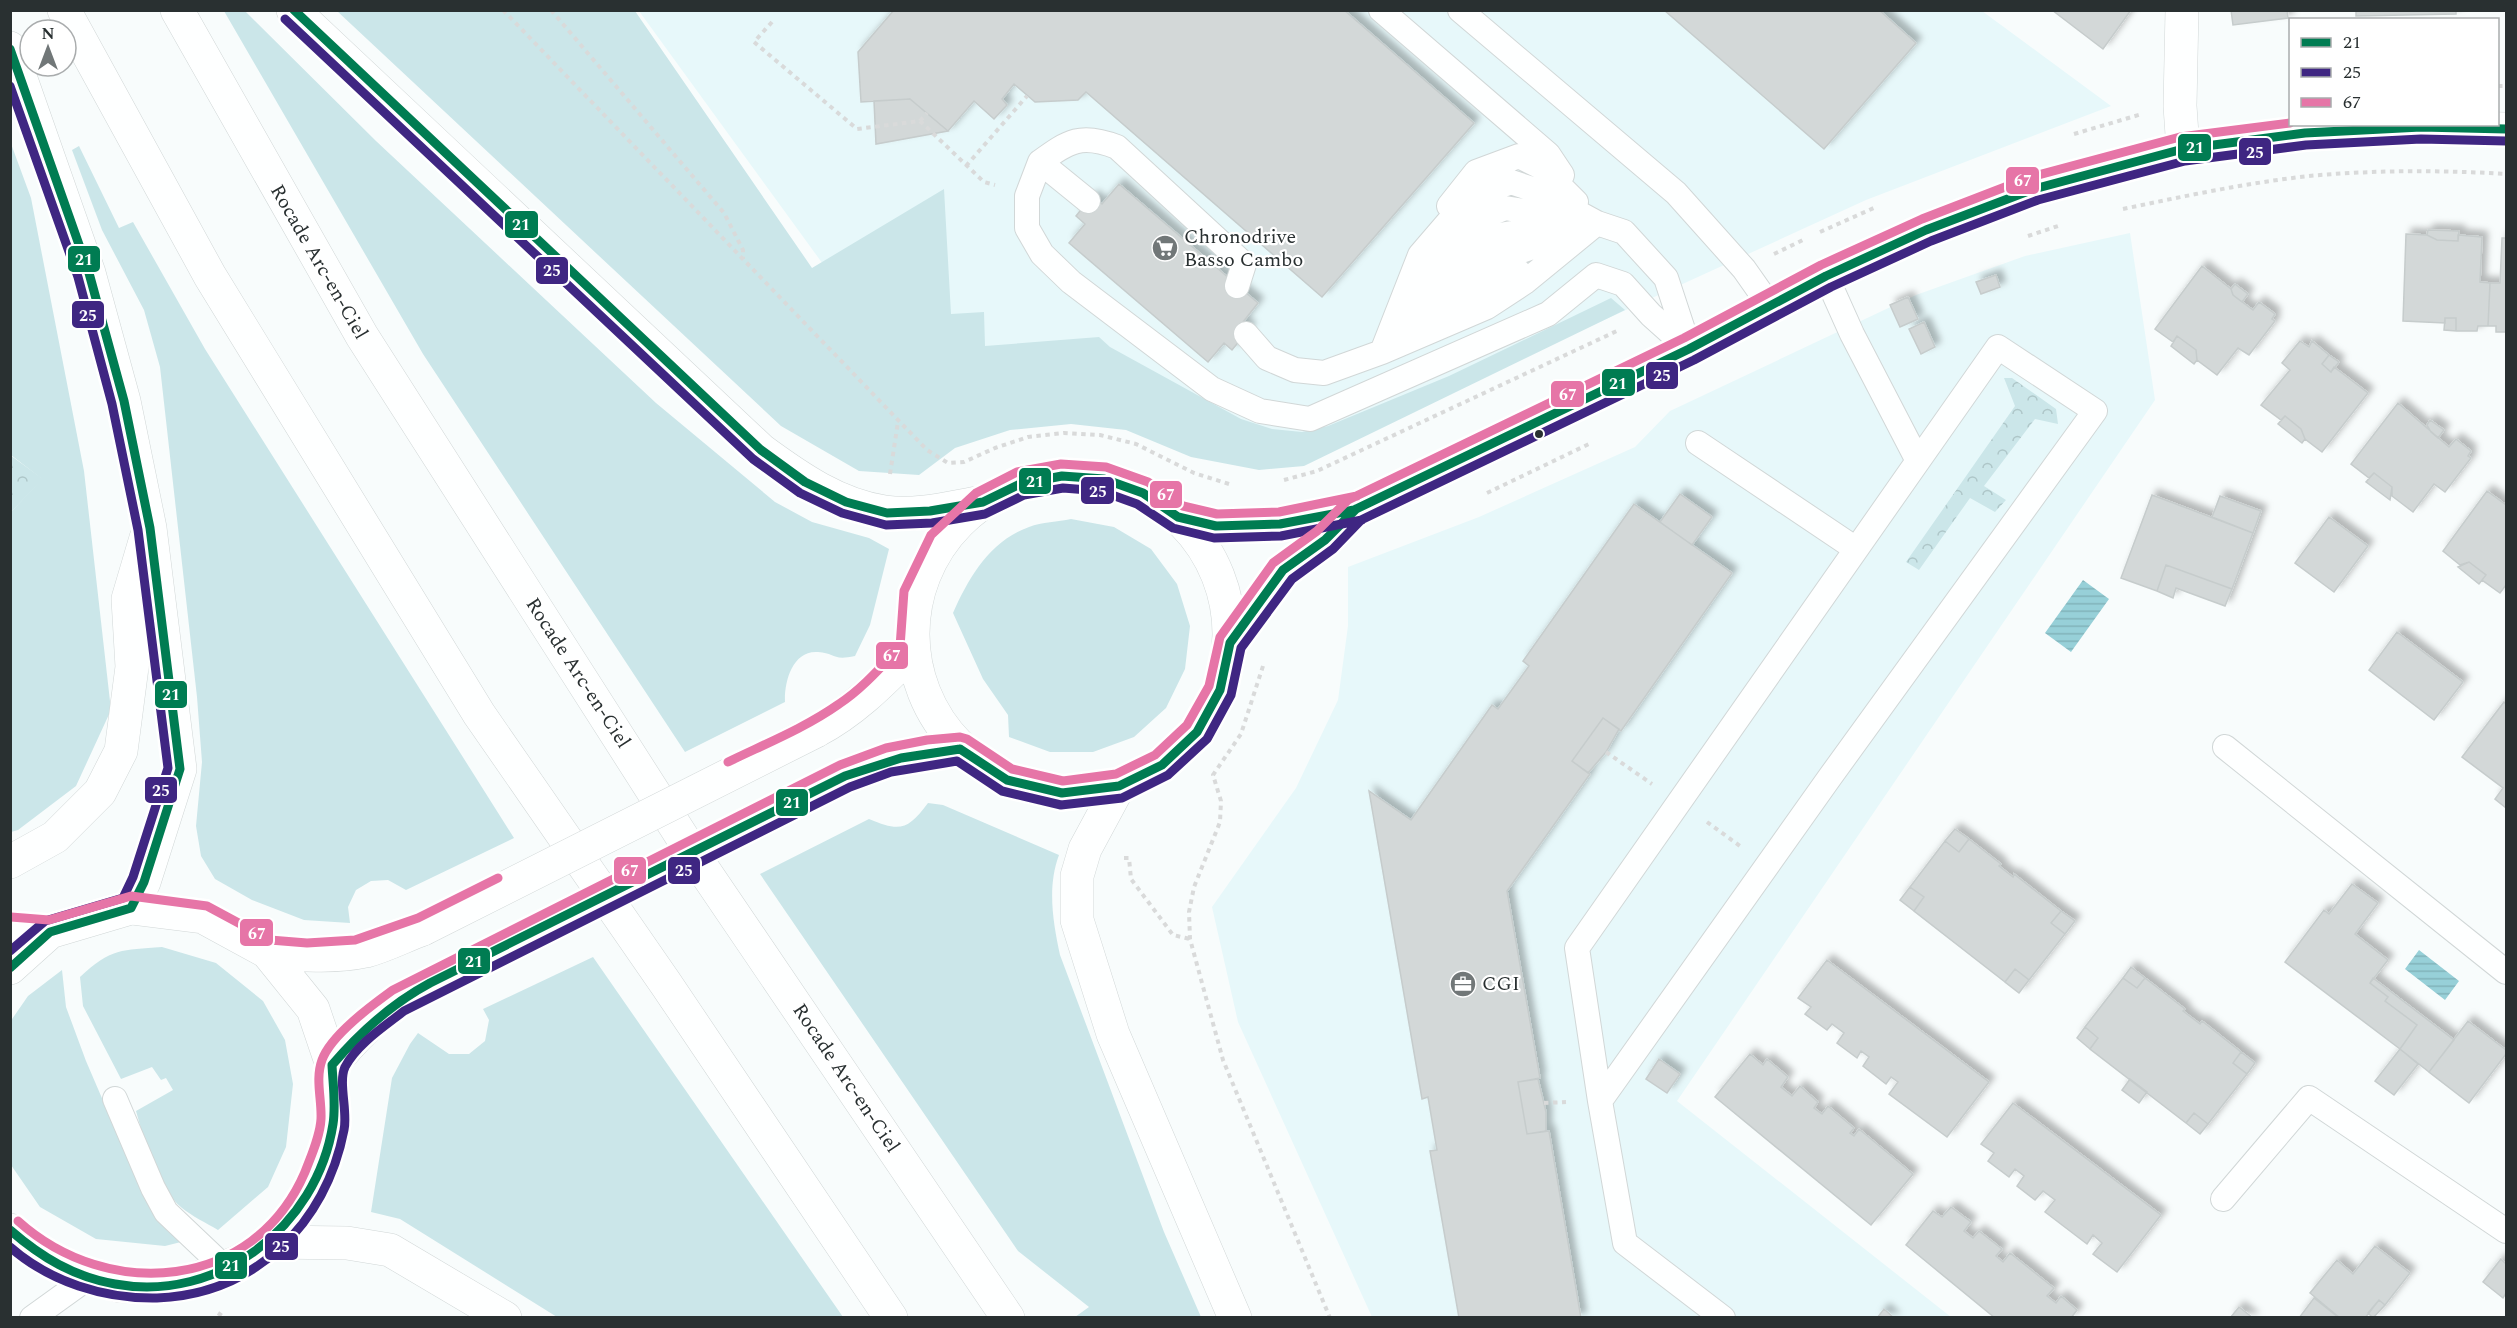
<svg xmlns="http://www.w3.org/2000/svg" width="2517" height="1328" viewBox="0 0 2517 1328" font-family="Spectral,serif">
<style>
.built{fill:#e7f8fa}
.green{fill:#cbe6e9}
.forest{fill:url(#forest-crowns)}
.water{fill:url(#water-rules)}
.building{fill:#d3d8d8;stroke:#c6cccc;stroke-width:1.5;filter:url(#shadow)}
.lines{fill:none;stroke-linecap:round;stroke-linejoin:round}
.lane-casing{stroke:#d1d7d7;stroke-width:26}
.street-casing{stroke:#d1d7d7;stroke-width:34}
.secondary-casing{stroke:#d1d7d7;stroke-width:34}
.highway-casing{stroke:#d1d7d7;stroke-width:34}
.path{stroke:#d9dada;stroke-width:4;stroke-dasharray:4.5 4.5;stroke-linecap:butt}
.lane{stroke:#feffff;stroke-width:24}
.street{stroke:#feffff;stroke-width:33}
.secondary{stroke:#feffff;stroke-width:33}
.highway{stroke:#feffff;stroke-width:33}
.secondary-bridge-casing{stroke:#d1d7d7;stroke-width:34;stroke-linecap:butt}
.secondary-bridge{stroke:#feffff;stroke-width:33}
.bus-1-casing{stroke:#fff;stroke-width:14}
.bus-2-casing{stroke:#fff;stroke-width:14}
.bus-3-casing{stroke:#fff;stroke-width:14}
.bus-1{stroke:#007c52;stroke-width:9}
.bus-2{stroke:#3f2682;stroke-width:9}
.bus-3{stroke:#e675a7;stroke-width:9}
.bus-dot{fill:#293031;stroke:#fff;stroke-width:2}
.labels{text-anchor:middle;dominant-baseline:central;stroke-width:4.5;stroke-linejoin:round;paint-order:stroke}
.poi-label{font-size:20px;fill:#293031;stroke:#fff;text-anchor:start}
.street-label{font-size:20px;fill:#293031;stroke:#fff}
.line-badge{stroke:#fff;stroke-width:2}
.badge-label{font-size:16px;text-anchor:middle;font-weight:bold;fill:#fff}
</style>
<defs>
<pattern id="forest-crowns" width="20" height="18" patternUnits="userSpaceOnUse" patternTransform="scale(1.5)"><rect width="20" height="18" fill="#cbe6e9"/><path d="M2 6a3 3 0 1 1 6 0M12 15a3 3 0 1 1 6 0" fill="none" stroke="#aec6c8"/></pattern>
<pattern id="water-rules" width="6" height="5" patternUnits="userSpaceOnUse" patternTransform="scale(1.5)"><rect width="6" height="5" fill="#97d0d8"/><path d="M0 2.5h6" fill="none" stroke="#82b3ba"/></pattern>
<filter id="shadow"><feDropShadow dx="5.5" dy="-5.5" stdDeviation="3" flood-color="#0004"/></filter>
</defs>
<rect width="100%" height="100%" fill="#f8fcfc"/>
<path class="built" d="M639,11h1343l129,95 -245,94 -286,131 -293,124 -136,-46 -206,23z
M2130,233l25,167 -478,701 274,216h-579l-134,-295 -26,-115 84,-119 42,-88 10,-74v-59l131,-50 156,-70 35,-36 246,-116 109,-39z"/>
<path class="green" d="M224,11h21l131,130 280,262 119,99 37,20 57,16 20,11 -19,76 -15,31c-23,5 -20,-3 -37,-4 -26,-2 -34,31 -33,50l-100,50 -262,-398z
M337,11h298l177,257 132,-79 7,125 33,-2 1,34 114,-9 11,10 131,72 31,10 30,3 26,-6 121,-50 162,-78 14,12 -321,156 -45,4 -68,-13 -65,-27 -55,-6 -61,6 -55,18 -36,27 -60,-4 -78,-45z
M10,141l21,57 53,273 27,239 -35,76 -58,44 -7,2v-320l31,-33 -31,-24z
M79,146l40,82 14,-6 72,127 309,489 -108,52 -18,-10 -17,1 -15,9 -8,17 2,16 -46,-3 -52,-20 -37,-21 -14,-23 -5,-30 6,-64 -5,-65 -37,-330 -16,-57 -42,-80 -30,-80z
M1071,519l43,8 37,22 26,35 13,42 -5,43 -19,39 -32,29 -41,15h-43l-41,-15 -1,-22 -25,-36 -30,-66c16,-36 37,-72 76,-86 13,-5 29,-5 42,-8z
M928,803l15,2 116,50c-12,32 -6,67 1,100l104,277 37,85h-126l14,-10 -71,-56 -258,-377 109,-55c31,13 39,11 59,-16z
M162,947l54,16 47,38 22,39 8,44 -7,63 -18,40 -50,43c-12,-7 -26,-14 -36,-22 -26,-22 -37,-66 -46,-97l37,-21 -7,-12 -5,2 -9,-13 -31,12 -38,-73 -3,-29c31,-29 42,-27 82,-30z
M593,957l250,360h-286l-157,-98 -29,-7 21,-134 18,-34 8,-11 31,21h20l16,-13 4,-21 -6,-11z
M62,970l4,37 20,54 58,135 45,44 -24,6 -69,-7 -56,-32 -29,-42 -1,-143 18,-26z"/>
<path class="forest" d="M2004,378h8l44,31 2,15 -23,-5 -51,67 22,14 -11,12 -25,-14 -51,72 -13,-8 109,-156z
M10,455l33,24 -32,33h-1z"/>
<path class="water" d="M2083,580l26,19 -38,53 -26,-19z
M2419,950l40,31 -14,19 -40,-31z"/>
<path class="building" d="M894,10h450l130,113 -152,174 -236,-205 -8,8 -43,2 -21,-18 -12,15 5,6 -13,14 -20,-18 -26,30 -38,-32 -49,3 -3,-50z
M1664,10h215l37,33 -92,106z
M2052,10h79l-28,39z
M2231,10h56l1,8 -55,7z
M2356,10h100v4l-100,2z
M910,99l38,32 -72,13 -2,-43z
M1119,184l139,119 -15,19 7,6 -18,22 -8,-7 -16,19 -139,-119 16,-19 -9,-8 12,-15 5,-5 9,8z
M2428,230l31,1 -1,10 -21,-1 -10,-5z
M2406,234l21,1 10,5 21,1v-6l24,2 -2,45 10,1 -2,43h-10l-1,5h-21v-13h-11v5l-42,-2z
M2502,238h4v94h-10v-6h-8l2,-43h10z
M2202,266l29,23 2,6 20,15 6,-8 16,12 -3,5 3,2 -26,34 -11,-7 -21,27 -20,-15 -1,-10 -19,-14 -4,6 -18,-13z
M1996,275l4,12 -19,7 -5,-12z
M2235,284l13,10 -6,8 -9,-7 -2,-6z
M1908,297l10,22 -18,8 -10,-22z
M2445,318h11v13l-12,-1z
M1924,322l11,25 -14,7 -12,-25z
M2177,336l19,14 1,10 -3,4 -23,-18z
M2300,341l9,6 3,-6 17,14 -7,9 9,8 3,-5 34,26 -46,59 -17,-13 -4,-10 -16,-13 -4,4 -20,-15 29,-35 -8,-7z
M2329,355l10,7 -8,10 -9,-8z
M2398,403l51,44 7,-8 15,12 -3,5 3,2 -26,34 -11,-8 -21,28 -21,-16v-9l-18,-14 -5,5 -18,-14z
M2285,416l16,13 4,10 -3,4 -24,-19z
M2430,420l14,10 -6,8 -7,-6 -4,-7z
M2374,473l18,14 -2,13 -24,-18z
M2487,491l19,14v80l-6,8 -18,-13 4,-5 -17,-13 -9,3 -17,-14z
M1680,494l32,23 -20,28 -32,-23z
M2152,495l101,38 -21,56 -66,-24 -9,26 -36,-13z
M2220,496l41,15 -8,22 -41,-16z
M1634,504l98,69 -111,158 -18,-13 -31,43 18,13 -83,117 33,187 -22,4 9,52 22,-3 32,187h-122l-29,-167 7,-1 -9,-53 -6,2 -53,-308 42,29 81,-115 6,4 31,-43 -6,-5z
M2329,517l39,29 -34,46 -39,-29z
M2469,562l17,13 -7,9 -21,-17z
M2166,565l66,24 -7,17 -49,-18 -3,10 -16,-7z
M2397,632l66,50 -29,38 -65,-50z
M2504,702l2,2v104l-11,-9 8,-11 -41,-31z
M1603,718l16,11 -13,23 -18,21 -16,-12z
M1955,829l14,10 -10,13 -14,-11z
M1969,839l32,25 -2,2 14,11 1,-3 47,37 -10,12 14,11 -36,46 -14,-11 -10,13 -91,-71 10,-14 -14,-10 35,-46 14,11z
M2352,884l26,19 -23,31 33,26 -18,23 18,14 -3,4 32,24 -17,24 -115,-87 39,-52 5,4z
M1910,887l14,10 -10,14 -14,-11z
M2061,911l14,10 -10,13 -14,-11z
M1827,960l162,122 -42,55 -58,-43 9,-12 -7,-5 -5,7 -23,-18 6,-9 -8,-6 -4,7 -20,-15 7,-10 -12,-9 -5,6 -22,-16 6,-7 -13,-9z
M2131,967l14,11 -8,10 -14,-10z
M2015,969l14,11 -10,13 -14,-11z
M2123,978l14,10 8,-10 40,31 -2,2 17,13 2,-3 39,31 -8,11 14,11 -39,50 -14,-11 -8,10 -96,-74 8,-11 -13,-11z
M2373,978l81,62 -25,32 -29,-23 17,-24 -32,-24 3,-4 -18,-14z
M2468,1021l38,29v4l-37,49 -40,-31z
M2085,1027l13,11 -8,11 -13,-11z
M2400,1049l18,15 -24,31 -19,-14z
M2241,1052l14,11 -8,11 -14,-11z
M1750,1054l13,11 4,-6 21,18 -7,10 11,9 8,-10 18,16 -4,6 8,6 6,-8 26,22 -4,5 4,3 5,-7 54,45 -42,51 -156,-128z
M1659,1059l21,15 -13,19 -21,-14z
M1538,1079l8,33v19l-19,3 -9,-52z
M2130,1079l17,13 -8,11 -17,-13z
M2013,1103l148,112 -44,57 -24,-18 9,-11 -9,-8 -6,9 -42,-32 10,-12 -12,-9 -8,9 -18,-14 7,-10 -9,-7 -6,8 -21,-16 6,-8 -13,-9z
M2194,1113l14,11 -8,10 -14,-11z
M1951,1207l20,15 -7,9 9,7 6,-7 23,18 -6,7 7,6 7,-9 44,35 -7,8 9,7 5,-7 16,14 -6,8h-76l-89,-73 27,-34 9,6z
M2375,1246l35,27 -25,32 -6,-5 -14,18h-25l-30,-25 27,-33 16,14z
M2501,1259l5,5v29l-3,5 -20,-16z
M2314,1298l25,20h-40z
M2379,1300l6,5 -12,13 -5,-5z
M2239,1307l14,11h-23z
M1884,1309l10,9h-17z"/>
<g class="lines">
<defs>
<path id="lane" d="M1381,10l167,144 14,21
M1460,10l216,183 68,76 26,37
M1040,162c29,-21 41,-29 77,-15l127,117 -7,22
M1088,201l-48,-39 -13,34v32l15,26 29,28 141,107 48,22 50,8 238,-105 48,-39 27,9 28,31 38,34
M1449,206l27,-34 43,-16 22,11 35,35
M1446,242l16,-17 43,-17 72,12
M1429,293l18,-16 117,-41
M1411,302c43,-71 86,-67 160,-76
M1246,334l21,24 28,12 29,3 58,-21 105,-45 38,-25 72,-59
M1397,338l38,-30 83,-37
M1382,352l38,-97 49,-57 42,-16 27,9 59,32 27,9 42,46 23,70
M1698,443l158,106
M2225,747l281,225
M115,1099l38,89 13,24 59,56
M1600,1101l230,-324 265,-366 -97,-64 -80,114
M2223,1199l86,-101 197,133
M32,1318l57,-41
M1723,1318l-98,-75 -25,-142 -23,-153 341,-487 -66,-127 -26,-58"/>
<path id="street" d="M2182,10l-2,96 3,43"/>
<path id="secondary" d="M913 634a158 158 0 1 1 316 0a158 158 0 1 1-316 0Z
M1178,517l38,9 64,-2 74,-14 335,-161 137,-73 100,-46 108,-41 149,-40 122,-16 116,-6 85,2
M1230,643l53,-73 42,-30 29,-30
M816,731c38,-20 66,-49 96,-79
M845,776c43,-16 69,-23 115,-27
M10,929l40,3
M267,952c32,3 67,6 99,-1 19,-5 38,-15 57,-22
M10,968l40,-36 81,-24 72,9 64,35 46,57 19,56 1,59 -18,57 -14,26 -29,35 -34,20 -50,20 -33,5 -34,-1 -49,-13 -44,-25 -18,-18
M332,1065c19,-23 40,-46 65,-63 17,-11 36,-20 54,-29"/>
<path id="highway" d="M64,10l146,266 269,438 187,270 225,334
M177,10l185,326 331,518 315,464
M293,10l468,440c38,28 77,55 124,62 32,5 67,-5 98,-10
M10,48l79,225 35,128 26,127 30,241 -36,113 -13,26
M1119,786l-34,63 -8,27v44l36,114 122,284
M10,862l45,-25 45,-45 21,-41 11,-84 -4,-68 18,-61
M272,1242l75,1 43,7 115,68"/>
</defs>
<use href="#lane" class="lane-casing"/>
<use href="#street" class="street-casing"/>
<use href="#secondary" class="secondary-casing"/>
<use href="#highway" class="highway-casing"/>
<path class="path" d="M503,10l424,440 21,13 16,-1 31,-14 33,-11 36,-4 36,2 36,9 58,29 35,11
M551,10l173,203 19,37v9
M772,22l-18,20 103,87 63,-8 64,61 11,3
M2498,86h8
M920,121l7,-8
M2074,134l68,-20
M966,166l61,-70
M2123,209c62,-13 123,-26 186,-33 65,-6 133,-6 197,-2
M1820,232l56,-25
M2028,236l30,-10
M1774,254l31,-15
M890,474l8,-52
M1284,480l33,-9 302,-141
M1487,493l104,-50
M1263,666l-22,68 -28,41 8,26 -1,21 -26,65 -5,25 1,27 33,121 107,258
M1606,752l46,32
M1707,822l33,24
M1124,858h5l2,21 42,56 17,4
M1544,1103l22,-1
M218,1313l7,5"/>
<use href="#lane" class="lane"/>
<use href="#street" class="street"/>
<use href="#secondary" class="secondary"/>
<use href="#highway" class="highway"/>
<defs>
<path id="secondary-bridge" d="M423,929l393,-198
M451,973l394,-197"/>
</defs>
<use href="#secondary-bridge" class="secondary-bridge-casing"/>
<use href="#secondary-bridge" class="secondary-bridge"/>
<defs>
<path id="bus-1" d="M294,10l467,440 44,32 41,20 41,11 43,-2 53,-9 37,-18 42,-8 42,3 39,14 35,24 38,9 64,-2 74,-14 335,-161 137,-73 100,-46 108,-41 149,-40 122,-16 116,-6 85,2
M10,49l79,224 35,128 26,127 30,241 -36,113 -13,26
M960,749l47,31 55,13 57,-7 43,-21 35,-33 23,-42 10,-47 53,-73 42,-30 31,-31
M10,968l40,-36 81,-24
M332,1065c29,-34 59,-61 98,-82l415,-207 56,-18 59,-9
M10,1230c31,27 64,47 105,54 103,19 202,-57 218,-160 3,-19 0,-39 -1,-59"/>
<path id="bus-2" d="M285,19l468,440 47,34 42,20 44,12 46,-2 53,-9 39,-19 39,-7 38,3 36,13 36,24 41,10 67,-2 81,-16
M10,86l68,191 34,127 26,126 30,238 -35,109 -10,21 -78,23 -35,30
M10,1247c40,35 94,52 147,51 98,-4 169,-74 187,-168 4,-18 -6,-48 1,-63 12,-23 40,-41 59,-56l446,-224 41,-15 66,-11 45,30 59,14 61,-7 46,-23 39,-36 24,-44 10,-47 51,-69 41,-30 28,-29 333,-160 137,-73 100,-46 107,-41 147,-39 121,-16 115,-6 85,2"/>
<path id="bus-3" d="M728,762c37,-18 77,-34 111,-58 23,-15 42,-37 61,-57l4,-56 27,-56 45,-42 41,-21 44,-8 45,3 42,15 35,24 34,8 62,-2 78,-16
M11,917l38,3 82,-24 76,10 63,34 37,3 48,-3 63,-22 80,-40
M18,1221c90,81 236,70 287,-49 6,-16 15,-35 16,-53 1,-19 -6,-40 1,-59 9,-25 49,-54 71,-70l447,-225 46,-17 41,-8 33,-3 7,2 45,30 51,12 53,-7 39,-19 32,-30 22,-39 11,-49 53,-74 44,-32 31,-31 336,-162 137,-73 101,-46 109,-42 149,-40 110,-14"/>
</defs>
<use href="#bus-1" class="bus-1-casing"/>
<use href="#bus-2" class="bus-2-casing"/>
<use href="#bus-3" class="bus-3-casing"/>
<use href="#bus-1" class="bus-1"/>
<use href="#bus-2" class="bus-2"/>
<use href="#bus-3" class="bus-3"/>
</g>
<defs>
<symbol id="supermarket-disc" viewBox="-11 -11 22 22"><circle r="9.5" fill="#717778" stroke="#fff"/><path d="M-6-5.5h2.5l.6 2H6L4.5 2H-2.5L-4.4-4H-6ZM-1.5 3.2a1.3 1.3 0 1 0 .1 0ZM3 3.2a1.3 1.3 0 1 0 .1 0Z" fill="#fff"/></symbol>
<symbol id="office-disc" viewBox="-11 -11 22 22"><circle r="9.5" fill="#717778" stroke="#fff"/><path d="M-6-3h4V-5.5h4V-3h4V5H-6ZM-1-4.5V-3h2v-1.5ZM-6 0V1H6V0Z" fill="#fff"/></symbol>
</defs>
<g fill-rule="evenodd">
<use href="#supermarket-disc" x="1150" y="233" width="30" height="30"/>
<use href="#office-disc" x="1448" y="969" width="30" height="30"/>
</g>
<circle class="bus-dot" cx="1539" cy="434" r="5"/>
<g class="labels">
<g class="poi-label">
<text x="1184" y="237">Chronodrive<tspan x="1184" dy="23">Basso Cambo</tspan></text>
<text x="1482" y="984">CGI</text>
</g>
<g class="street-label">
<text transform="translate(319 262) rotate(60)">Rocade Arc-en-Ciel</text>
<text transform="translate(578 673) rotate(57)">Rocade Arc-en-Ciel</text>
<text transform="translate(846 1078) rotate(56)">Rocade Arc-en-Ciel</text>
</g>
</g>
<g class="line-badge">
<rect x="2177" y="133" width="35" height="29" rx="6" fill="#007c52"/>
<rect x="2238" y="137" width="34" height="29" rx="6" fill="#3f2682"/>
<rect x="2005" y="166" width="35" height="29" rx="6" fill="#e675a7"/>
<rect x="504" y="210" width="35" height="29" rx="6" fill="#007c52"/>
<rect x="67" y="245" width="34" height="28" rx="6" fill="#007c52"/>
<rect x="535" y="256" width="34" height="29" rx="6" fill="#3f2682"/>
<rect x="71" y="300" width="34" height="29" rx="6" fill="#3f2682"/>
<rect x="1645" y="361" width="34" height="29" rx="6" fill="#3f2682"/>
<rect x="1601" y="368" width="35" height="29" rx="6" fill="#007c52"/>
<rect x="1550" y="380" width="35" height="28" rx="6" fill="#e675a7"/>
<rect x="1018" y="467" width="34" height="28" rx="6" fill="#007c52"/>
<rect x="1080" y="476" width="35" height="29" rx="6" fill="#3f2682"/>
<rect x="1149" y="480" width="34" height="29" rx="6" fill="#e675a7"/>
<rect x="875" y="641" width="34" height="29" rx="6" fill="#e675a7"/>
<rect x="154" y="680" width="34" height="29" rx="6" fill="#007c52"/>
<rect x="144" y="776" width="34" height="28" rx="6" fill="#3f2682"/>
<rect x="775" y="788" width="34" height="29" rx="6" fill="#007c52"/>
<rect x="667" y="856" width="34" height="29" rx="6" fill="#3f2682"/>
<rect x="613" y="856" width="34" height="29" rx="6" fill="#e675a7"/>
<rect x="239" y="918" width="35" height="29" rx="6" fill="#e675a7"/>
<rect x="457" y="947" width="34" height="28" rx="6" fill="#007c52"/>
<rect x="264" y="1232" width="35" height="29" rx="6" fill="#3f2682"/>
<rect x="214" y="1251" width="34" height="29" rx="6" fill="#007c52"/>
</g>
<g class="badge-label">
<text x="2195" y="153">21</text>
<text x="2255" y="158">25</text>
<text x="2023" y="186">67</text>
<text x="521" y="230">21</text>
<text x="84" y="265">21</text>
<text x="552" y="276">25</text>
<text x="88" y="321">25</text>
<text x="1662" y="381">25</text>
<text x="1618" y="389">21</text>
<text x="1568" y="400">67</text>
<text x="1035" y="487">21</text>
<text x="1098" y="497">25</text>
<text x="1166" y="500">67</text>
<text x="892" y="661">67</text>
<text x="171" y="700">21</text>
<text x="161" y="796">25</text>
<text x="792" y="808">21</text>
<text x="684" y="876">25</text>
<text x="630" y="876">67</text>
<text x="257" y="939">67</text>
<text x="474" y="967">21</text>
<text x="281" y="1252">25</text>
<text x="231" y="1271">21</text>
</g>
<rect width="2517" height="1328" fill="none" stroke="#293031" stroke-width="24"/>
<rect x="2289" y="18" width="210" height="108" fill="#ffffff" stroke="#a9acad" stroke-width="1.5"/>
<rect x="2301" y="38" width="30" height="9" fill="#007c52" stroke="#a9acad" stroke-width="1.5"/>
<text x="2343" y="48" font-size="18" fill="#293031">21</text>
<rect x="2301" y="68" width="30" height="9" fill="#3f2682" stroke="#a9acad" stroke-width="1.5"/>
<text x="2343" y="78" font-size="18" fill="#293031">25</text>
<rect x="2301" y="98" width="30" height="9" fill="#e675a7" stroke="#a9acad" stroke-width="1.5"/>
<text x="2343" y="108" font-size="18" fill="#293031">67</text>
<g transform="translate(48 48)"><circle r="28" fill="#ffffff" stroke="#a9acad" stroke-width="1.5"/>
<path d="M0-4.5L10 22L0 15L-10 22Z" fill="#717778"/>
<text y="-9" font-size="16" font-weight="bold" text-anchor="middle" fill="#293031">N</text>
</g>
</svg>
